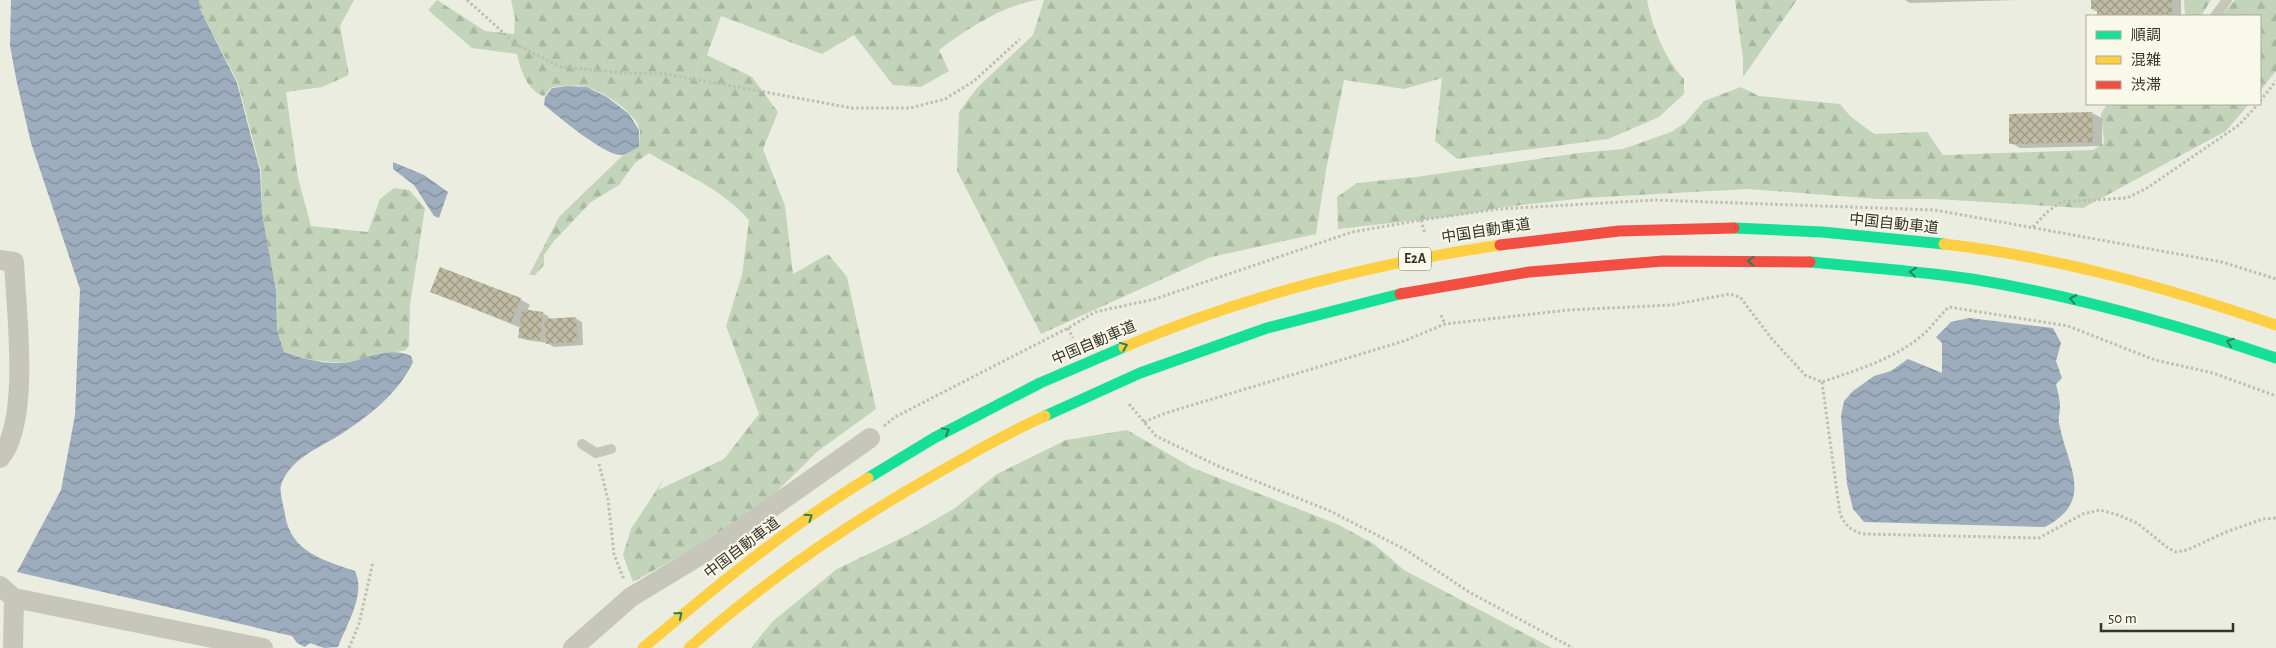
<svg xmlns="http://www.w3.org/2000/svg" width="2276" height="648" viewBox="0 0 2276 648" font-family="'Alegreya Sans','Noto Sans JP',sans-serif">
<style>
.forest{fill:url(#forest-firs)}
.water{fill:url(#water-waves)}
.shadow{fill:#0003}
.building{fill:url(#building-cross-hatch)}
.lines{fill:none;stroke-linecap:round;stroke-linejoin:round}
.path{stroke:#bfbeb2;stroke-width:3;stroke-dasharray:2.5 2.5;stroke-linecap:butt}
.lane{stroke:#c6c6ba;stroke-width:10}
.street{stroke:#c6c6ba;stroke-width:20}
.fast{stroke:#16e098;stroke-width:11}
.slow{stroke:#ffcf43;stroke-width:11}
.jam{stroke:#f24e42;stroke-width:11}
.oneway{stroke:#28815a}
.labels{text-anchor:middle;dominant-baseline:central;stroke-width:4;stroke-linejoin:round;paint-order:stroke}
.shield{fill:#f8f9e8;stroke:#706f62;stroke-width:1}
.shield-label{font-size:14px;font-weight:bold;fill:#363428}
.street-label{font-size:15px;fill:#363428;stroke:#f8f9e8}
</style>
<defs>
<pattern id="forest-firs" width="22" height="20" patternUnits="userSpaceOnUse" patternTransform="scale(1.25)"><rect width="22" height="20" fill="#c3d4bb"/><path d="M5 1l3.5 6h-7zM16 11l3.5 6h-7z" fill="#a8b7a1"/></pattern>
<pattern id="water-waves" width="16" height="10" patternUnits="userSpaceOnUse" patternTransform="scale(1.25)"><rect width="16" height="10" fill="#9dadbd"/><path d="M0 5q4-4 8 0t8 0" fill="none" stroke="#818e9a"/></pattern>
<pattern id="building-cross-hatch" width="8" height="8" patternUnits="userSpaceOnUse" patternTransform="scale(1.25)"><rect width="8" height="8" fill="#c0bba3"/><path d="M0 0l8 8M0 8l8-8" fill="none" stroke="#9d9985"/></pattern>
</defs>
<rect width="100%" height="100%" fill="#ecede1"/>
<path class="forest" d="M199,0h155l-14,26 9,49 -27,12 -36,5 12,86 13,48 57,6 12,-33 14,-11 15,2 16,18 -15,97 -1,40 -3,5 -64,13 -30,-3 -28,-8 -7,-22 -1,-41 -14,-76 -1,-42 -23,-88 -38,-74z
M437,0l48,31 29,3 1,-16 -4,-18h526c-35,6 -70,29 -98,50l10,21 -28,16 -28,-2 -39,-50 -32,19 -101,-38 -14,39 45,22 26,35 -15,37 22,57 8,68 35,-20 19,23 29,132 -58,42 -54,53 -70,44 -61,34 -10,-27 8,-26 34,-52 -7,13 66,-31 35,-45 -33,-88 16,-51 7,-55c-28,-32 -64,-45 -100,-67l-14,10 -16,22 -28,17 -37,39 -10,14v10l-9,10h-6l30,-58 63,-61 17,-9c0,-5 1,-11 1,-16 -2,-17 -37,-40 -53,-44 -11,-3 -24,-1 -35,0l-8,9c-16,-4 -24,-27 -27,-42l-45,-6 -44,-38z
M1044,0h603c5,27 18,59 37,79v15l-25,23 -51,22 -151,20 -22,-18 7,-63 -38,11 -60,-9 -18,90 -10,64 -105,23 -170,77 -84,-163 2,-59 18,-24 56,-53z
M1735,0h62l-54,77v-18z
M2184,0h27l-10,16h-16z
M2235,0h41v71l-16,20v-75h-39z
M1741,87l18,9 81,8 10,12 24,18 53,-2 16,23 150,-5 11,-7 -3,-29 6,-10h142l-23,27 -143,77 -148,-9h-57l-131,-10 -162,9 -81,9 -42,8 -124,14 -1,-32 20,-14 59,-6 163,-24 44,-4 48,-17 14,-9 19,-22z
M1127,430l66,38 144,56 37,20 30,26 148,78h-801l22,-27 64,-52 75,-36 43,-25 42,-34 69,-34z"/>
<path class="water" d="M11,0h188l1,9 37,74 23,88 2,42 14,77 1,40 7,22c18,6 38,12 58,11 21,-2 48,-18 69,-7l2,6c-15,32 -45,55 -75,74 -21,13 -48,23 -57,49 -2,7 3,22 4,30 6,37 38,45 70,56 11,23 -8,53 -17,76l-14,1 -14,-5 -5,4 -8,-4 -5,-7 -275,-64 44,-82 14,-75 5,-126 -49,-146 -14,-60 -7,-37z
M568,86l19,1 20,10 22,17 10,16v17c-6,3 -13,8 -19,8 -16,0 -62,-39 -76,-50l1,-8 7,-9z
M393,162l31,13 24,17 -9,26 -5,-2 -20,-31 -21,-16z
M1969,318l84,10 8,15 -5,18 6,17 -6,6c2,8 4,16 4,23 0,5 -2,11 -1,16 8,43 37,77 -14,104l-181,-5 -11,-13 -6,-25 -6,-68 3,-15 9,-10 21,-15 17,-5 17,-12 34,14v-30l-6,-6 15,-15z"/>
<path class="shadow" d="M1905,0h113l-108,3z
M2093,0h88v16h-83v-4l-6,-3z
M2092,113l10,5v28l-82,2 -9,-5z
M432,292l88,7 10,6 -3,6 16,2 6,4v3l26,-2 7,4 1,23 -29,2 -7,-4 -21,-3 -6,-3 1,-9z"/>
<path class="building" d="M2091,0h81v14l-75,2v-7h-6z
M2092,112l1,30 -84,2v-30z
M440,267l81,31 -10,25 -81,-31z
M522,309l21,3 -3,28 -22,-2z
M576,317l1,25 -31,2 -2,-25z"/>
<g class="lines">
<path class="path" d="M467,0l50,45 44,22 64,6 41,1 186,34h58l35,-9 29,-18 46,-42
M2260,101l16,-20
M1421,220l4,14
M2033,227l13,-14 15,-11 66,-4 20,-10 92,-63 19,-21
M1441,315l4,9
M1068,328l5,10
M1822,382l18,132c6,12 11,17 24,20l175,4 44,-24 17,-4 18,5 19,8 31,25 8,4 11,-2 39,-18 37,-13 13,-1
M1129,404l27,32 62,30 112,45 76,39 63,42 104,56
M1144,422l22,-9 238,-72 41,-17 123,-14 104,-5 57,-11 11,3 32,42 33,36 17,7c35,-12 75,-24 103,-49 8,-8 15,-18 24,-26l119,19 87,34 58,13 63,23
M884,426l11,-9 173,-89 27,-16 60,-13 197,-67 69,-12 78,-11 156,-9 280,10 287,52 54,17
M599,464l9,35 6,55 10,26
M349,648l10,-24 14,-62"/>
<path class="lane" d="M2215,16l12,-16
M582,444l14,9 15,-4"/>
<path class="street" d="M0,260l14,2c2,48 17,159 -14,196
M0,586l14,12 249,50
M13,648l1,-50
M573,648l58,-51 96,-58 143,-101"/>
<path class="fast" d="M1734,228l88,4 122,12
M1810,262c54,5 108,9 162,17 104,17 205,46 304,79
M1045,416l95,-43 127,-45 133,-34
M868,478l66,-40 106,-55 84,-36"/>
<path class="slow" d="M1944,244c114,13 224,44 332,81
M1124,347c119,-51 248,-83 376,-102
M643,648c72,-61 145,-121 225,-170
M689,648c79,-70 166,-129 259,-181 32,-18 63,-36 97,-51"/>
<path class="jam" d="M1500,245l119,-14 115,-3
M1400,294l129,-22 134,-11 147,1"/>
</g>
<defs><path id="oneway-chevron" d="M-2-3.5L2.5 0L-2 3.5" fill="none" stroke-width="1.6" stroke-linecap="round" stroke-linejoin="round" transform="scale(1.25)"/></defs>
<g class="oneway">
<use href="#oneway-chevron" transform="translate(1751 261) rotate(-178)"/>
<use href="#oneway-chevron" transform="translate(1913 272) rotate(-174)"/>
<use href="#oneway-chevron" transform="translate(2073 299) rotate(-168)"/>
<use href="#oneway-chevron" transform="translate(2230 342) rotate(-161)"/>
<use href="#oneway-chevron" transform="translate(1124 346) rotate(-22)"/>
<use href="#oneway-chevron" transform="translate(946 431) rotate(-29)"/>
<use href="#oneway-chevron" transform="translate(809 517) rotate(-35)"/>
<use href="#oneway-chevron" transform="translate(679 615) rotate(-40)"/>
</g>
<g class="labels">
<rect class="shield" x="1399" y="247.5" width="32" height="23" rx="4"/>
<g class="shield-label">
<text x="1415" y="259">E2A</text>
</g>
<g class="street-label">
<text transform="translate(1894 224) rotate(6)">中国自動車道</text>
<text transform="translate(1486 231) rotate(-9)">中国自動車道</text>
<text transform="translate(1094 343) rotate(-23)">中国自動車道</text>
<text transform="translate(742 548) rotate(-37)">中国自動車道</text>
</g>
</g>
<rect x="2086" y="15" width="175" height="90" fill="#f8f9e8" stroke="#aaaa9b"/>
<rect x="2096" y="31" width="25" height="8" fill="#16e098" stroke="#aaaa9b"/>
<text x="2131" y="40" font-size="15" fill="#363428">順調</text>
<rect x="2096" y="56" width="25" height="8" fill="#ffcf43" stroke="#aaaa9b"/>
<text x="2131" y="65" font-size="15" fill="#363428">混雑</text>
<rect x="2096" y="81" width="25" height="8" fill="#f24e42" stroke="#aaaa9b"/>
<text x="2131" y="90" font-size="15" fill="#363428">渋滞</text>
<path d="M2101 623v8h132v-8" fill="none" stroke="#363428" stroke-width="2.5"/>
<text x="2108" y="623" font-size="15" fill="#363428" stroke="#f8f9e8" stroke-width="4" paint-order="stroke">50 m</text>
</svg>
